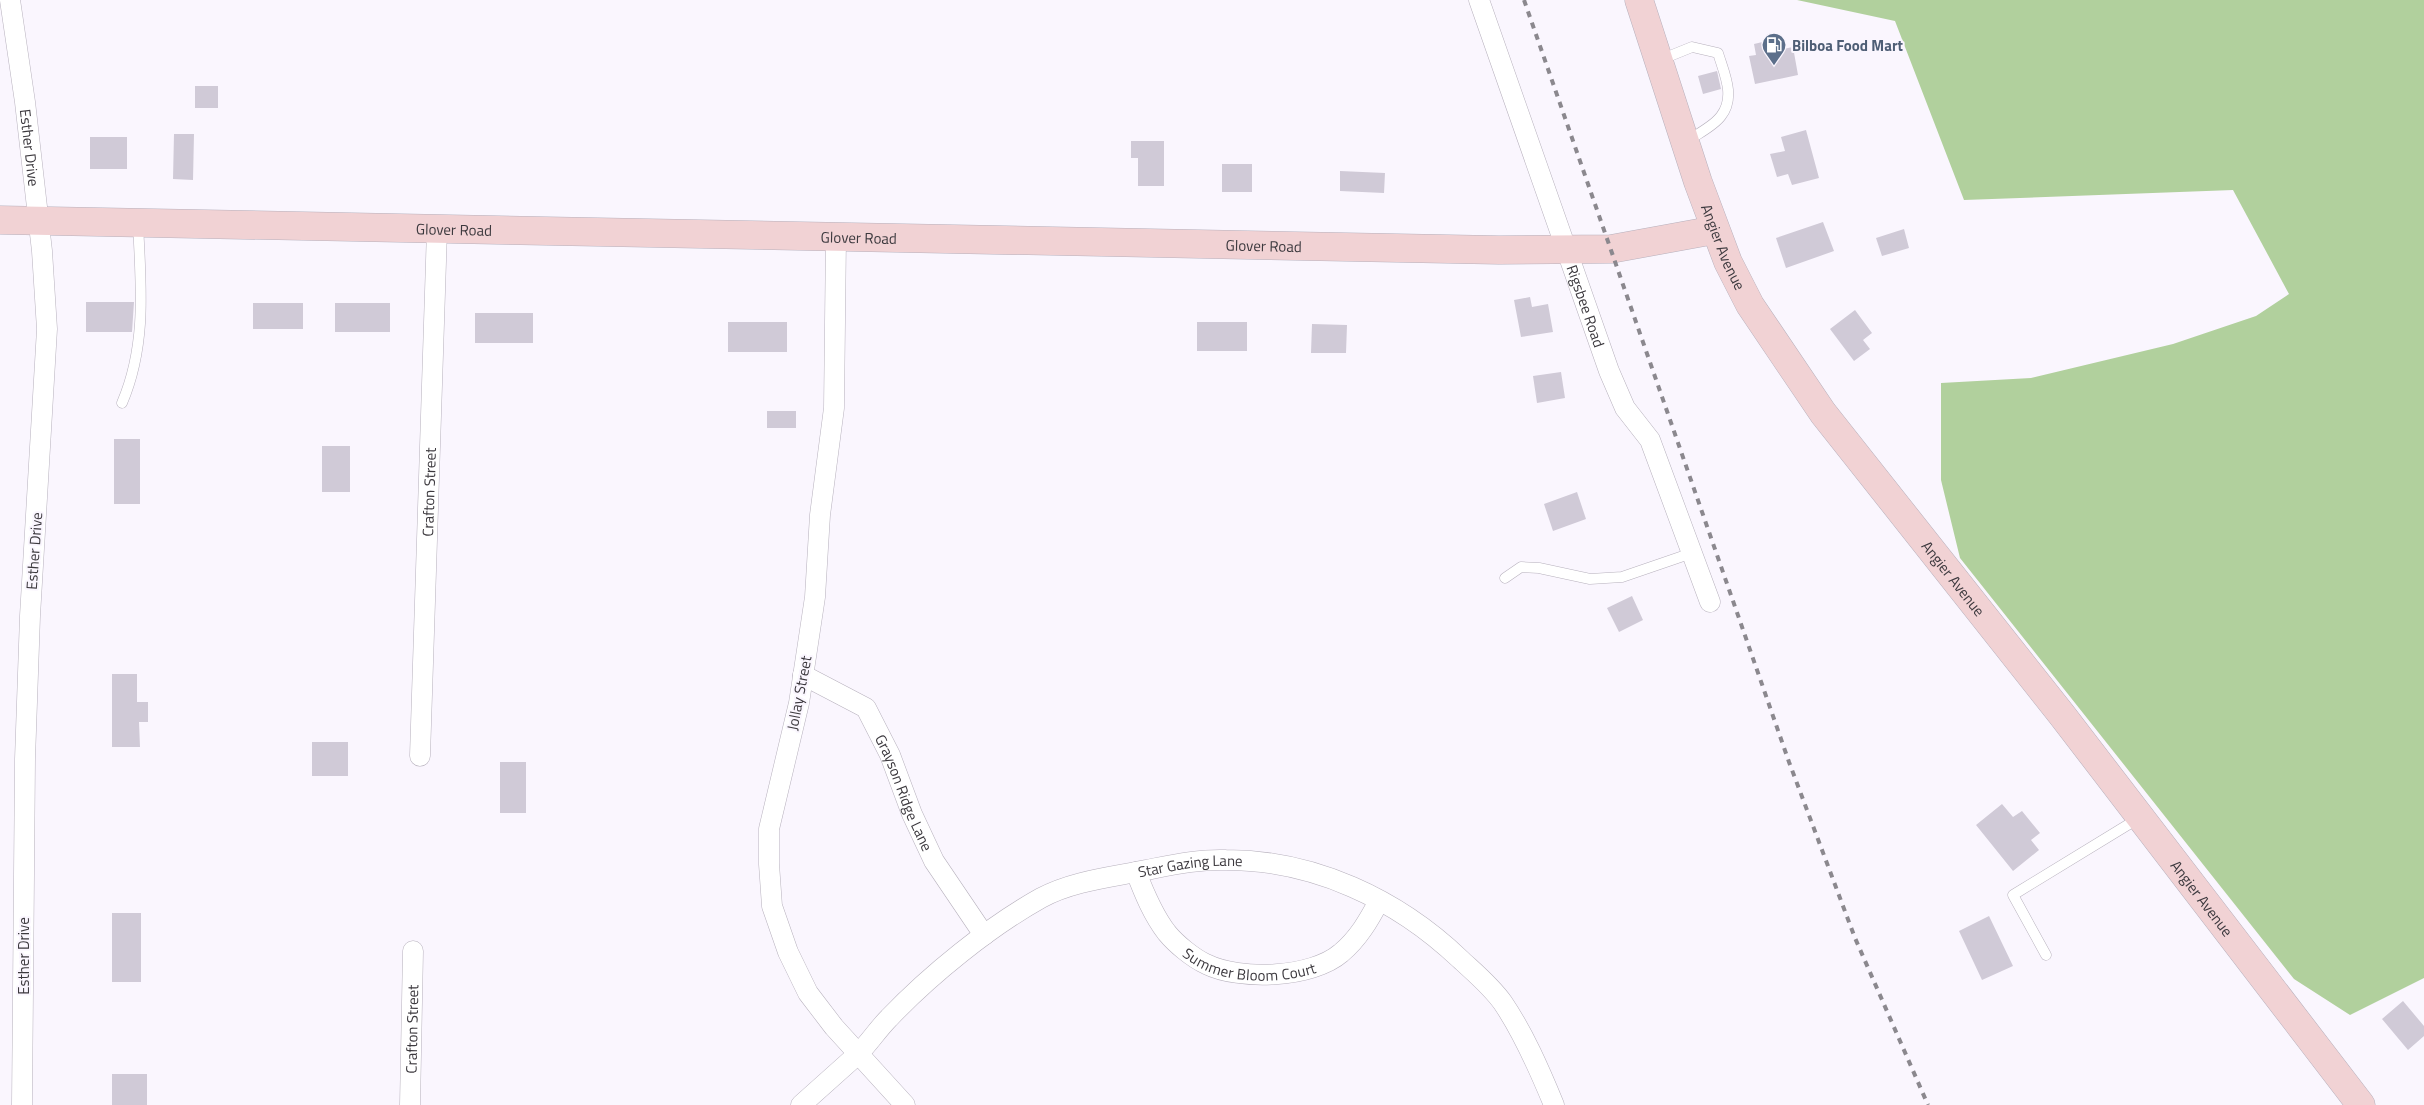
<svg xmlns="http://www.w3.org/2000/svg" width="2424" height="1105" viewBox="0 0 2424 1105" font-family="'Titillium Web',sans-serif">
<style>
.green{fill:#b1d09d}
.building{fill:#d0cad7}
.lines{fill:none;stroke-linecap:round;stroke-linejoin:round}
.lane-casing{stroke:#b7b1bd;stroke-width:11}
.street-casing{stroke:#b7b1bd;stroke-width:21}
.secondary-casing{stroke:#b7b1bd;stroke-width:29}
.lane{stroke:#fff;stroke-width:10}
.street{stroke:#fff;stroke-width:20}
.secondary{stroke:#f1d2d4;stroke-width:28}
.rail{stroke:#8b888e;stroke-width:4;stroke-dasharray:6 6;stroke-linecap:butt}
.labels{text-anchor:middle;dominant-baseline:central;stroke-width:4;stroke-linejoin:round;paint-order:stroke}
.service-label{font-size:15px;font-weight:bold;fill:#4e5e75;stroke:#faf6fe;text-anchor:start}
.street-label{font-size:15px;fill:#3c393e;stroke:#faf6fe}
</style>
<rect width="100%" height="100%" fill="#faf6fe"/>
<path class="green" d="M1797,0h627v978l-74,37 -56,-36 -334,-421 -19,-78v-97l90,-5 142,-34 83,-28 33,-22 -56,-104 -269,10 -69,-179z"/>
<path class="building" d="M1771,40l2,11 20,-4 5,28 -43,9 -6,-28 7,-1 -2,-11z
M1717,71l4,18 -18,5 -5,-18z
M195,86h23v22h-23z
M1806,130l13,48 -27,7 -4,-11 -11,3 -7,-23 15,-3 -4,-14z
M174,134h20l-1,46 -20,-1z
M90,137h37v32h-37z
M1131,141h33v45h-26v-28h-7z
M1222,164h30v28h-30z
M1340,171l45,2 -1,20 -44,-2z
M1823,222l11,29 -48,17 -10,-30z
M1904,229l5,19 -27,8 -6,-18z
M1530,297l2,10 16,-3 5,28 -32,5 -7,-37z
M86,302h48l-2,30h-46z
M253,303h50v26h-50z
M335,303h55v29h-55z
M1855,310l17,23 -9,7 7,9 -16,12 -24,-32z
M475,313h58v30h-58z
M728,322h59v30h-59z
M1197,322h50v29h-50z
M1312,324l35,1 -1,28h-35z
M1561,372l4,26 -28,5 -4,-27z
M767,411h29v17h-29z
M114,439h26v65h-26z
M322,446h28v46h-28z
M1577,492l9,27 -33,12 -9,-27z
M1632,596l11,24 -24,12 -12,-24z
M112,674h25v28h11v20h-9l1,25h-28z
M312,742h36v34h-36z
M500,762h26v51h-26z
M2002,804l11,13 9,-6 18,22 -9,7 8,10 -26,21 -37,-46z
M112,913h29v69h-29z
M1989,916l24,50 -31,14 -23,-49z
M2403,1001l21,25v10l-16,14 -26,-31z
M112,1074h35v31h-35z"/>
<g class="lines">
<defs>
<path id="lane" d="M1660,60l32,-13 26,6c6,20 18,44 3,63 -7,10 -24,18 -35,26
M122,403c25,-58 19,-118 16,-179
M1505,578l16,-11 18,1 51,11 32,-2 70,-24
M2046,955l-33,-60 126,-77"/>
<g id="street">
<path id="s1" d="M10,0l15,102 17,149 5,78 -17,287 -5,143 -3,346"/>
<path id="s2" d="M1479,0l130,371 16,37 25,32 60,162"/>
<path d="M836,237l-2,171 -14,107 -5,82 -16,106 -30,126v35l3,42 16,46 20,41 26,34 71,78"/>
<path id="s3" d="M803,675l63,33 24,47 22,59 22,47 50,74"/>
<path id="s4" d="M420,756l17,-526"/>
<path id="s5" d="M1136,872c8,21 17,43 31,61 9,11 26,25 39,31 34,17 106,14 135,-11 17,-14 28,-33 38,-52"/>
<path id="s6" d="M410,1105l3,-154"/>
<path id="s7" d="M801,1105c19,-17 38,-34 57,-51 11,-11 20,-25 31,-36 41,-43 100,-91 152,-120 31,-17 71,-21 105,-28 26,-5 53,-11 80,-10 88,0 171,39 234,99 15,14 31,27 43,44 21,31 37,68 51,102"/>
</g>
<g id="secondary">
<path id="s8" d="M1639,0l59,182 30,80 22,43 73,108 239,302 299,390"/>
<path id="s9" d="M0,220l1499,30 112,-1 104,-19"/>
</g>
</defs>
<use href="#lane" class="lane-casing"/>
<use href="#street" class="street-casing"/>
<use href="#secondary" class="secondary-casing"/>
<use href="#lane" class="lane"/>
<use href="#street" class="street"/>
<use href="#secondary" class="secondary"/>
<path class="rail" d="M1524,0l265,762 66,176 73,167"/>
</g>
<defs>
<symbol id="fuel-pin" viewBox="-11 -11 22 30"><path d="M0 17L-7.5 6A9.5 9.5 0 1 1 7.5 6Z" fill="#5c6f8a" stroke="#faf6fe"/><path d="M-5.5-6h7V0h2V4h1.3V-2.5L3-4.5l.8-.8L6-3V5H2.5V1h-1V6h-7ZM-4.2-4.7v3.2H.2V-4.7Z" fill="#fff"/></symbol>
</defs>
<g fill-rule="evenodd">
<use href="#fuel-pin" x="1760" y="31" width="28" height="38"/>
</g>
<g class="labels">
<g class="service-label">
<text x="1792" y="45">Bilboa Food Mart</text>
</g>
<g class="street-label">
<text stroke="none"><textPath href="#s1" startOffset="149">Esther Drive</textPath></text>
<text stroke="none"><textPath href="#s9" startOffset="454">Glover Road</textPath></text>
<text stroke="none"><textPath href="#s9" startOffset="859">Glover Road</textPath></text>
<text stroke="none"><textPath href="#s9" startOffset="1264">Glover Road</textPath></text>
<text stroke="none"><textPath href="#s8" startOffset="261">Angier Avenue</textPath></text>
<text stroke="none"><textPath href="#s2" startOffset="324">Rigsbee Road</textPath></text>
<text stroke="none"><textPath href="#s4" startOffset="264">Crafton Street</textPath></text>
<text transform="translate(34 551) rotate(-86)">Esther Drive</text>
<text stroke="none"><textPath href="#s8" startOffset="666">Angier Avenue</textPath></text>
<text transform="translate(799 693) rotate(-79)">Jollay Street</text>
<text stroke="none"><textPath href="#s3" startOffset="164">Grayson Ridge Lane</textPath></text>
<text stroke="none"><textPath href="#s7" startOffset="472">Star Gazing Lane</textPath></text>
<text stroke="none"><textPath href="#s8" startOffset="1071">Angier Avenue</textPath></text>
<text stroke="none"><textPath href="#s5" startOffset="162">Summer Bloom Court</textPath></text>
<text transform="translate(23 956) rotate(-90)">Esther Drive</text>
<text stroke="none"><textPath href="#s6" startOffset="76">Crafton Street</textPath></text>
</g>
</g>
</svg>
